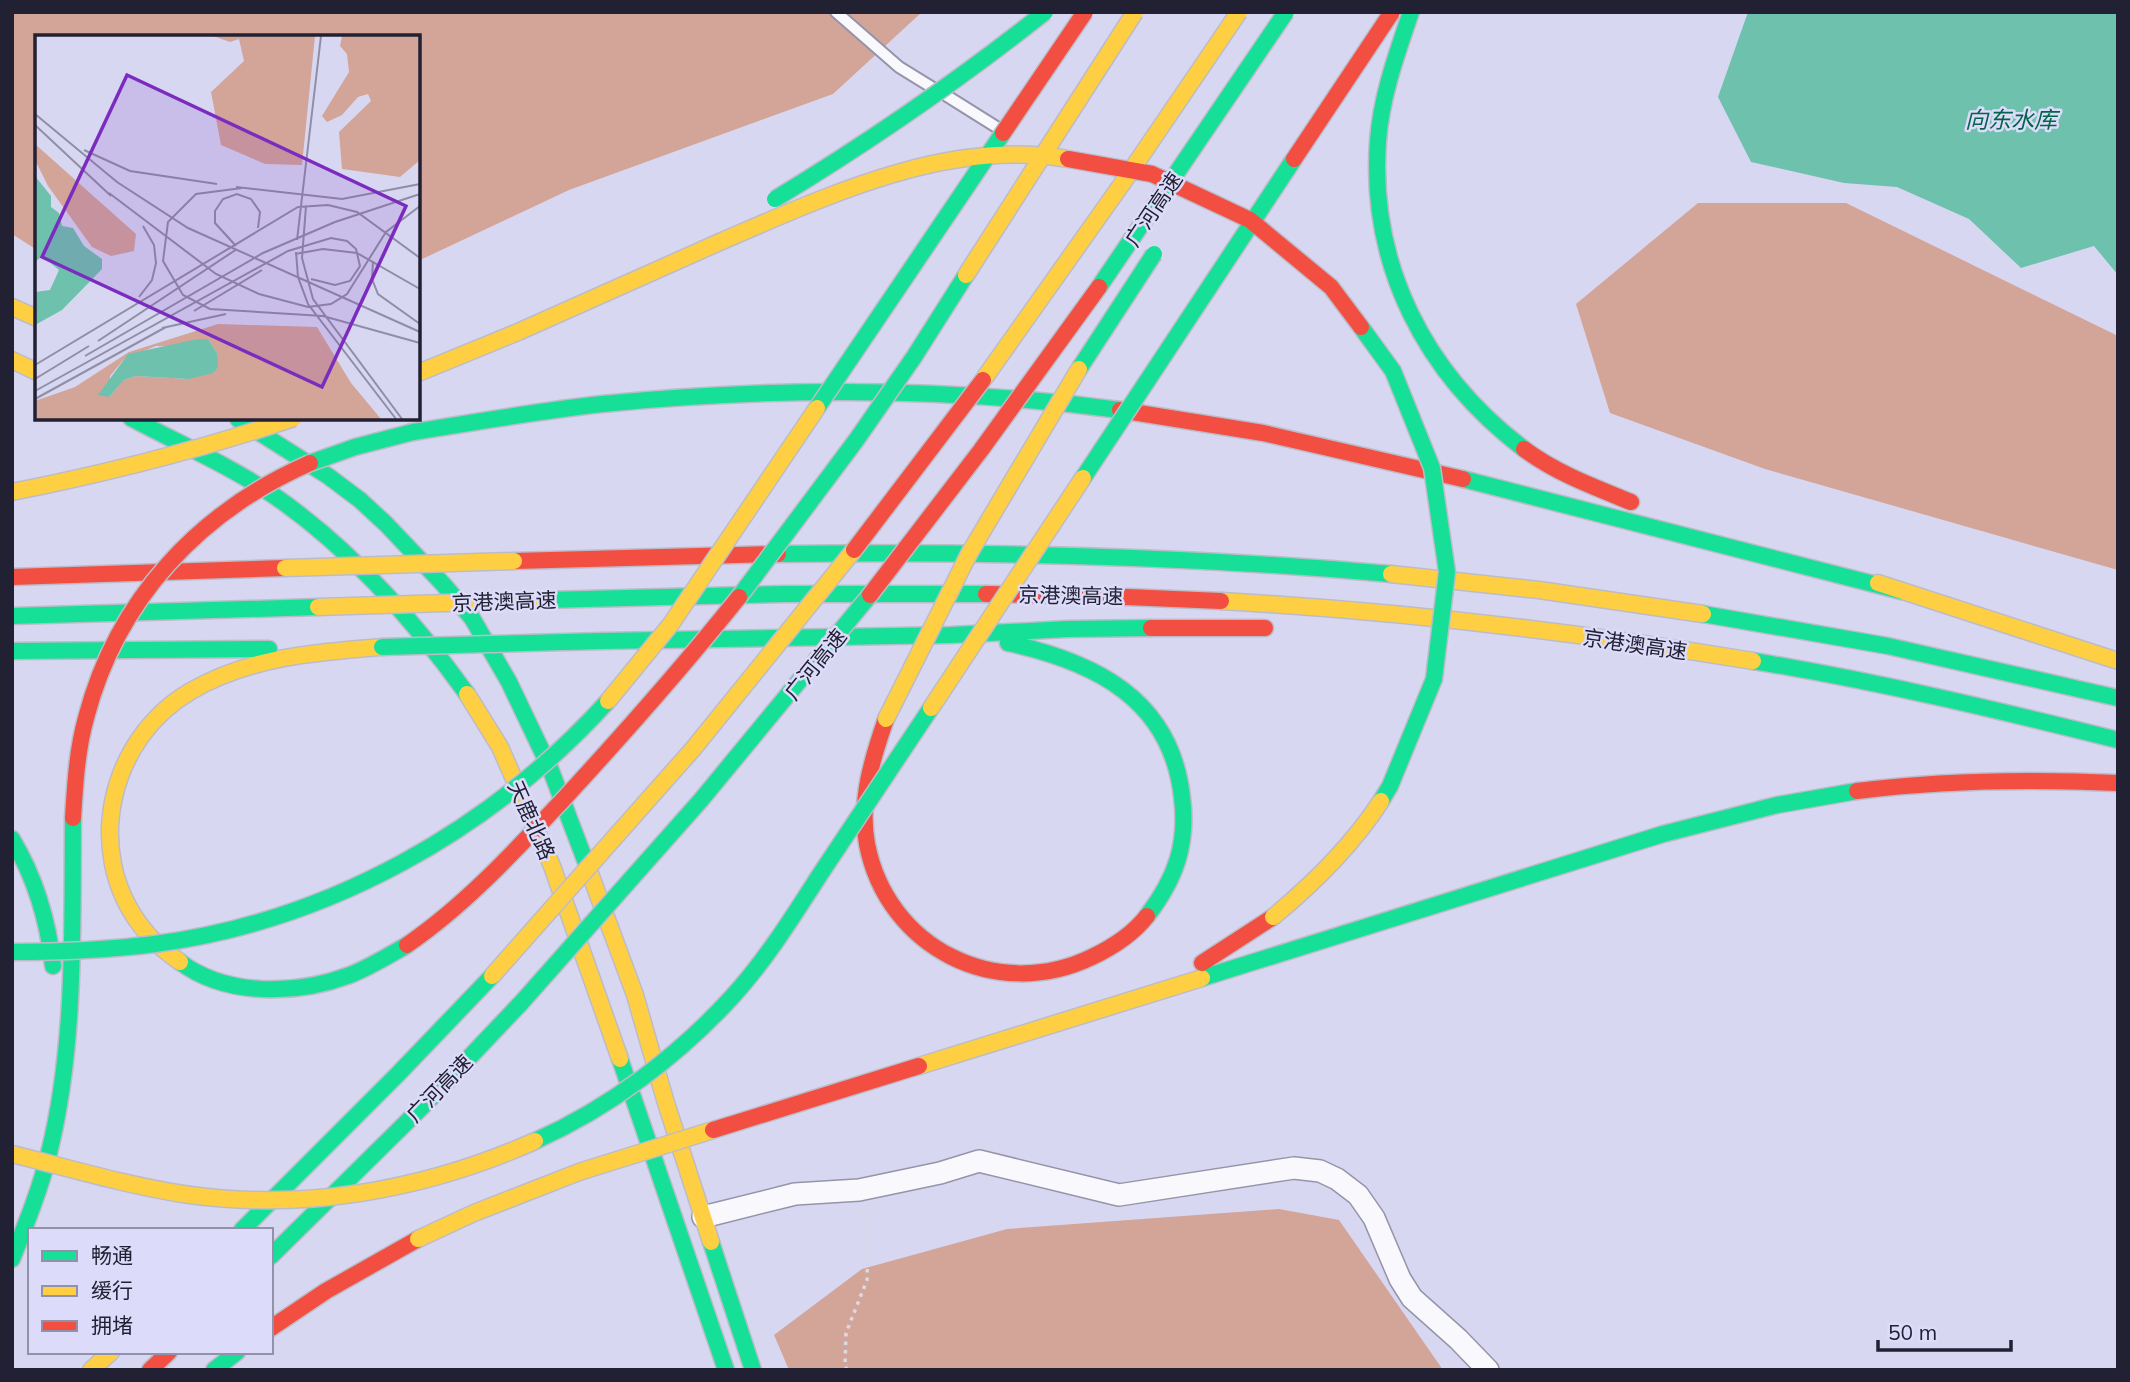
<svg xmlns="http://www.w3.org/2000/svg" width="2130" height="1382" viewBox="0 0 2130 1382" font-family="Mulish,'Noto Sans SC',sans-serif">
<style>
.forest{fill:#d3a498}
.water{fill:#6ec1ad}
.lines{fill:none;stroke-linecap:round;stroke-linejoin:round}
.lane-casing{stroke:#9594a9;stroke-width:14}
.street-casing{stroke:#9594a9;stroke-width:24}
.fast-casing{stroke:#bcbcc9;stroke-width:19}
.slow-casing{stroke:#bcbcc9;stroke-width:19}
.jam-casing{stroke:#bcbcc9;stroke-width:19}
.path{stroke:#dbdae4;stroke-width:3.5;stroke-dasharray:3.5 5;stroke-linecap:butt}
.lane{stroke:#f9f9fd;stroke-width:10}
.street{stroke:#f9f9fd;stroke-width:21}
.fast{stroke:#16e098;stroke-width:16}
.slow{stroke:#ffcf43;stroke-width:16}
.jam{stroke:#f24e42;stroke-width:16}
.fast-bridge-casing{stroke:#bcbcc9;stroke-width:19;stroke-linecap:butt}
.slow-bridge-casing{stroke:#bcbcc9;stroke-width:19;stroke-linecap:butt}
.jam-bridge-casing{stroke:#bcbcc9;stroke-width:19;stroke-linecap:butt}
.fast-bridge{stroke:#16e098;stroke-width:16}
.slow-bridge{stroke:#ffcf43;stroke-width:16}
.jam-bridge{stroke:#f24e42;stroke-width:16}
.labels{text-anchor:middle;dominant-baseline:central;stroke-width:5;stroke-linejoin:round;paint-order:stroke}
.street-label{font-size:21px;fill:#222133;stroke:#dcdbf9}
.water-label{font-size:23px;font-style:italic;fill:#03644a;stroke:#dcdbf9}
.inset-road{fill:none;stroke:#8f8ea6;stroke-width:2}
.view{fill:#7b2cbf;fill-opacity:0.15;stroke:#7b2cbf;stroke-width:3.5}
.inset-edge{fill:none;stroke:#222133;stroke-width:3.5}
</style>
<rect width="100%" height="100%" fill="#d8d7f2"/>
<path class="forest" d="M12,12h910l-89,82 -264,96 -151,71v-224h-381v213l-25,-16z
M1698,203h148l268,131 4,3v233l-353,-101 -155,-56 -34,-109z
M1279,1209l60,11 104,150h-654l-15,-35 88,-66 145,-40z"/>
<path class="water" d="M1748,12h370v263l-24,-29 -73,22 -52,-49 -72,-32 -53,-4 -93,-21 -33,-65z"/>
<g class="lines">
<defs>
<path id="lane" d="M836,12l63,55 34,21
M947,96l51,32"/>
<path id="street" d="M703,1217l92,-23 64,-4 81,-17 39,-12 140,34 175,-27 26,3 17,8 21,16 16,23 26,61 12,19 46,41 30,31"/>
<path id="fast" d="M1411,12c-14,41 -30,85 -33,129 -9,124 47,233 146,308
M131,418c47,25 97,47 142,77 76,52 140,124 194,199
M238,419l90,57 32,24 26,24 57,60 29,34 37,64 41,86 38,100
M413,432c63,-10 125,-21 189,-28 173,-17 346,-17 518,6
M1463,479l438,112
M778,554c205,-3 409,2 613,20
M546,600l239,-6h201
M1703,614l185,32 230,52
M12,616l306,-9
M602,641l349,-6 116,-6 84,-1
M1008,643c87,19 163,56 174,154 6,47 -6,81 -35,119
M12,651l257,-2
M1753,661c123,20 244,49 365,79
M12,839c24,40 36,81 41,127
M180,962c47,35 117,33 170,13 20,-8 38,-19 57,-30
M1202,978l461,-144 114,-29 80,-14
M620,1059l106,311
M242,1230l156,-156 94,-98
M711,1242l42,128
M271,1256l156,-154 94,-99
M12,1259c14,-35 28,-69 37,-106 27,-109 23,-224 24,-335
M214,1370l23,-18"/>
<path id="slow" d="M12,307l25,11
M12,360l25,12
M418,373l100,-41
M1391,574l148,16 164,24
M1878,583l240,78
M1221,601c179,10 356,31 532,60
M467,694l33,53 52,119 68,193
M588,868l47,127 31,108 45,139
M180,962c-15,-11 -28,-21 -39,-36 -58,-76 -31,-188 50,-235 58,-34 126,-39 191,-44
M919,1066l283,-88
M91,1370l20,-18"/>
<path id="jam" d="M1120,410l143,23 200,46
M1524,449c32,24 70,38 107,53
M514,561l264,-7
M12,577l273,-9
M986,594l117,2 118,5
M1151,628h114
M886,719c-14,40 -27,82 -19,125 20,104 130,159 225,113 21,-10 41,-23 55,-41
M1857,791c87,-11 173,-12 261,-8
M1202,963l71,-46
M271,1328l55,-37 92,-52
M150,1370l19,-18"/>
</defs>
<use href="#lane" class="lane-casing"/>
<use href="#street" class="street-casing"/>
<use href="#fast" class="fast-casing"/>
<use href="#slow" class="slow-casing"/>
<use href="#jam" class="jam-casing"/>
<path class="path" d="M847,1370l-2,-4 1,-33 21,-53 1,-40 -5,-31"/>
<use href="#lane" class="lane"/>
<use href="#street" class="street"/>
<use href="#fast" class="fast"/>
<use href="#slow" class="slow"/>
<use href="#jam" class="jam"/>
<defs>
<path id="fast-bridge" d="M775,199c94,-57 184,-119 270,-187
M1099,287l187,-275
M1361,327l32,44 39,97 15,104 -13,107 -44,107 -9,15
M1079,369l75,-115
M817,408l186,-275
M310,463l45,-16 58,-15
M1083,478l211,-319
M739,597l118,-158 57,-82 52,-82
M382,647l220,-6
M12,952c48,0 95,-2 143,-8 174,-23 336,-114 453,-243
M521,1003l180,-203 169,-205
M535,1141c74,-33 142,-84 197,-144 33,-36 60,-79 87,-121 37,-56 75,-112 112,-168"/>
<path id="slow-bridge" d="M966,275l169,-263
M518,332c68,-30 136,-61 204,-91 107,-46 227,-103 346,-82
M983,380l141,-199 115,-169
M12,492c96,-19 190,-43 282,-74
M285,568l229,-7
M318,607l228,-7
M608,701l63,-77 146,-216
M931,708l152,-230
M886,719l84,-167 109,-183
M1273,917c41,-34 79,-71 108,-116
M492,976l201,-227 161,-199
M12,1154c57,14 113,31 171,40 120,18 242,-4 352,-53
M418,1239l56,-26 105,-41 134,-42"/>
<path id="jam-bridge" d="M1003,133l82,-121
M1068,159l84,15 98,46 81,67 30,40
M1294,159l98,-147
M854,550l129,-170
M870,595l111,-145 118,-163
M73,818c2,-33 4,-68 13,-100 31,-119 113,-206 224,-255
M407,945c57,-39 106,-92 153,-142 61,-66 122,-135 179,-206
M713,1130l206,-64"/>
</defs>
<use href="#fast-bridge" class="fast-bridge-casing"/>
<use href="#slow-bridge" class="slow-bridge-casing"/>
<use href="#jam-bridge" class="jam-bridge-casing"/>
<use href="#fast-bridge" class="fast-bridge"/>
<use href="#slow-bridge" class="slow-bridge"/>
<use href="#jam-bridge" class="jam-bridge"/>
</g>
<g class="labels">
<g class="street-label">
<text transform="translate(1153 209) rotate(-56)">广河高速</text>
<text transform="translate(1071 595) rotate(1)">京港澳高速</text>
<text transform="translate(504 601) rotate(-2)">京港澳高速</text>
<text transform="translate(1635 644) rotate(8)">京港澳高速</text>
<text transform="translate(815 664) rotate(-51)">广河高速</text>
<text transform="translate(532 820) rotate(66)">天鹿北路</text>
<text transform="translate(439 1088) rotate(-46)">广河高速</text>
</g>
<g class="water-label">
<text x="2011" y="119">向东水库</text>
</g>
</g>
<g transform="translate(35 35)">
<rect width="385" height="385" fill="#d8d7f2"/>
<path d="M178,1h102l-13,129 -37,-1 -44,-19 -10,-53 33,-31 -5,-22 -9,3zM307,1h78v124l-20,17 -58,-8 -3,-37 32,-31 -3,-7 -10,3 -16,18 -15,7 -5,-6 27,-44 -2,-18 -7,-8zM0,109l101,90 -2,17 -23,5 -19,-9 -44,-61 -13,-26zM183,289l99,3 34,56 30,36h-346v-18l40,-14 54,-35zM163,304h10l9,14 -28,26 -53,-3 -12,4 -15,17 1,-21 14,-17 32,-13 21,1z" fill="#d3a498" fill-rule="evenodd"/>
<path d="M0,141l16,20v11l8,6 3,13 11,2 11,18 18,13v10l-40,41 -27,15v-33l15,-2 9,-20 -17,-14 -7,6zM163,304h10l9,14 1,14 -5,6 -24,6 -53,-3 -12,4 -15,17 -11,-2 30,-41z" fill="#6ec1ad"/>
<path class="inset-road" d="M0,79l82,68 71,46 232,104M0,90l76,71M49,115l46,21 87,13M201,152l106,12 78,-15M207,153l-46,6 -28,28 -5,39 20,34 27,14 113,7 97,27M74,158l107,81 43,20 49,13 23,-3 16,-10 39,-62 34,-26M271,171l-4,52 11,41 89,120M262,205l24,-204M201,211l-21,-23v-12l8,-12 14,-5 14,5 9,13 -2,16M261,217l2,25 10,27 88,115M260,219l28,-5 34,4 63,36M338,226l-1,18 6,15 42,30M104,262l13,-17 4,-17 -2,-18 -11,-19M159,276l68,-41M127,293l64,-14M63,306l139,-92M50,321l178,-103 72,-31 85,-28M0,330l263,-158 30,-2 29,7 63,46M0,344l54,-33M0,356l253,-140 43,-13 16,3 9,8 4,17 -10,15 -15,4 -24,-6M0,364l131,-72"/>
<path class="view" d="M92,40l279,131 -84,181 -280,-130z"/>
<rect width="385" height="385" class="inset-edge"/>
</g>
<rect width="2130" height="1382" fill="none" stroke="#222133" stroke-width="28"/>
<rect x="28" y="1228" width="245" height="126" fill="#dcdbf9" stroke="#9291aa" stroke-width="2"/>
<rect x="42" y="1251" width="35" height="10" fill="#16e098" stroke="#9291aa" stroke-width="2"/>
<text x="91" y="1263" font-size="21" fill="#222133">畅通</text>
<rect x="42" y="1286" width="35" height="10" fill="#ffcf43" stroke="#9291aa" stroke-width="2"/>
<text x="91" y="1298" font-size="21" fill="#222133">缓行</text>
<rect x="42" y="1321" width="35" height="10" fill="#f24e42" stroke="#9291aa" stroke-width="2"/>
<text x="91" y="1333" font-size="21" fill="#222133">拥堵</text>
<path d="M1878 1340v10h133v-10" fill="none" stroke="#222133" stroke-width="3.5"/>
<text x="1888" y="1340" font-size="21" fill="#222133" stroke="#dcdbf9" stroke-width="5" paint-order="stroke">50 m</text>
</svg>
